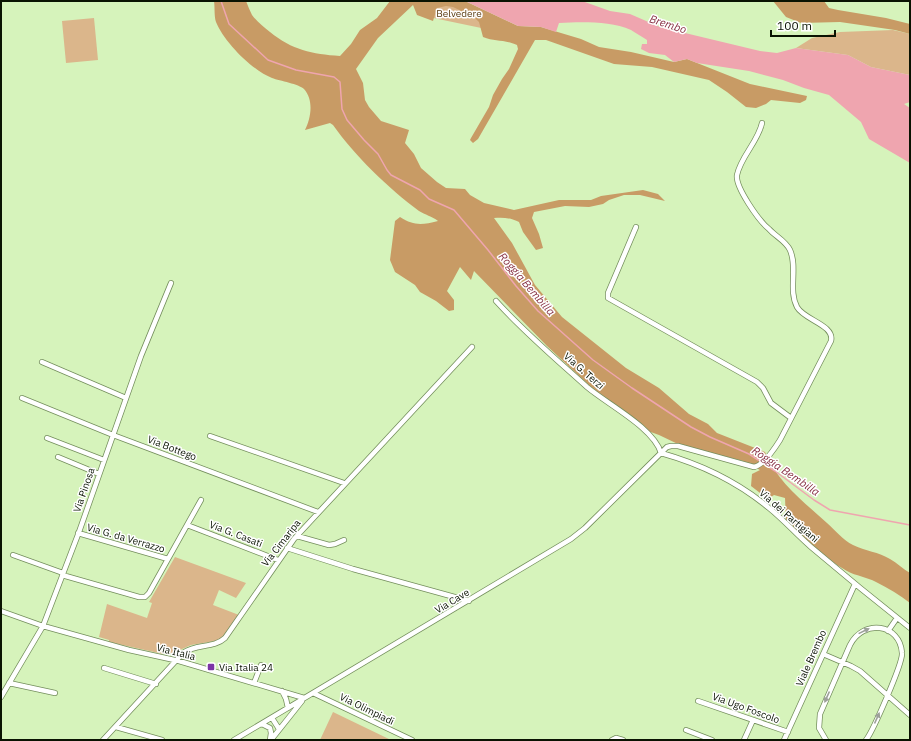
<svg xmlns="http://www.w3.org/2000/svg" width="911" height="741" viewBox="0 0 911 741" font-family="'IBM Plex Sans',sans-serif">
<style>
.green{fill:#dbb68b}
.forest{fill:#c89b65}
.water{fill:#efa5af}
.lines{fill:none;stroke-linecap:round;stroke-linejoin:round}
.stream{stroke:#efa5af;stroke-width:1.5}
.minor-casing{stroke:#748e5c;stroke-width:6}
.minor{stroke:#fff;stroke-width:4.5}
.oneway{fill:#9da19a}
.poi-dot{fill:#7c34a6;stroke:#fff;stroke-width:1.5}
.labels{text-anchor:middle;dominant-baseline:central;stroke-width:3;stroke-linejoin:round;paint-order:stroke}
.park-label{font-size:10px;fill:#593a0f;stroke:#fff}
.street-label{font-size:10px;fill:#0a1302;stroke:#fff}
.poi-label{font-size:10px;fill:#0a1302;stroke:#fff;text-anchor:start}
.water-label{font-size:11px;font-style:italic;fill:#862f42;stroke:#fff}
</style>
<rect width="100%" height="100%" fill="#d6f3bb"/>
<path class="green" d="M417,1h43l64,36 -105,-22z
M94,18l4,42 -32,3 -4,-42z
M893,30l17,4v41l-39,-8 -23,-12 -52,-7 16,-10 28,-6z
M175,557l71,26 -10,15 -17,-8 -6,15 26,10 -17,24 -7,2 -24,4 -20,9h-8l-54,-12v-2l-10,-3 8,-33 40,14 5,-15 -3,-1z
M333,712l58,28h-71z"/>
<path class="forest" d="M214,1h32c2,5 4,10 6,14 5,7 12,12 18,17 22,18 42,22 70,24l11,-12 9,-14 17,-12 13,-17h75l53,25 23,1 40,12 18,8 32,5 43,10 13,-3 63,25 57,12 -1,4 -6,3 -29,-3 -5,4 -10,4 -10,-1 -19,-15 -18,-12 -57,-13 -38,-3 -68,-24h-11l-57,99 -5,4 -3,-3 1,-2 18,-31 4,-12 9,-16 7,-10 9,-20 -1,-4c-14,-6 -22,-3 -34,-8l-4,-15 -5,-5 -21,-10 -7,-1 -9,2 -4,13 -16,-6 -4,-10 -35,33 -22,31 7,14 2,17 4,7 12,14 28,9 -4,13 9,11 7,14 16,14 9,6 19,1 5,6 14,8 30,7 45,-10h32l10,-4 42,-6 15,4 7,7 -25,-6h-16l-15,5 -6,4 -14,3 -24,-1 -31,6 -2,6 7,16 4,14 -7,2 -13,-18 -4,-10c-8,-4 -16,-5 -25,-4l18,25 23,42 27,32 64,51 33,20 30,26 19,10 9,9 48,19c13,31 38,49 62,71 8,7 16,17 26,22 12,6 26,7 37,14 7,4 13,10 20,14v30c-10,-8 -22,-15 -34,-21 -9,-5 -20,-6 -29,-11 -24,-13 -42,-33 -61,-51l-1,-22 -11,-3 -6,4 -17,-13 1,-12 8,-4 -17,-9 -63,-16 -21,-10 -11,-4 -57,-44 -44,-41 -73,-75 -3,9 -11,-13 -13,24 7,9v10l-5,1 -13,-10 -16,-9 -5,-7 -20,-13 -5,-12 5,-39 5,-4c14,9 22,8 38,4 -6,-5 -13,-6 -19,-10 -31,-23 -64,-55 -86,-86l-3,-2 -25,7c6,-12 9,-30 -1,-41 -5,-5 -24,-8 -32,-11 -19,-7 -48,-36 -56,-56 -2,-6 -1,-14 -2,-21z
M773,1h51l5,7 9,2 48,8 24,6v10l-15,-4 -55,-8 -39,1 -15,-6z"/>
<path class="water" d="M465,1h117l28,10 20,3 30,13 100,24 17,2 19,-5 52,7 23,12 39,8v27l-6,2 6,4v55l-41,-24 -8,-17 -32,-27 -25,-7 -21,-8 -34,-9 -52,-8 -10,-4 -13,3 -9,-7 -16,-2 -8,-4 1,-5h5v-4c-5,-3 -11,-7 -16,-10 -21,-9 -49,-8 -72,-7l-3,9 -15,-5 -23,-1z"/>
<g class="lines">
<path class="stream" d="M221,1l8,23 39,36 28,10 38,7 6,5 2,27 5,11 17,20 14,14 9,16 4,5 29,15 9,9 25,11 34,40 28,36 22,25 55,49 39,28 59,39 19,10 39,17 26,17 39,29 16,10 80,15"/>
<defs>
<path id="minor" d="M636,227l-28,66v5l149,84 6,6 8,15 20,15
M496,301c28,31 60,58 91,86 20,17 67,41 74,66
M42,362l84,36
M22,398l91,37 205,77
M210,436l134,47
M47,438l57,22
M661,453c39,11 77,29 108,55 15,12 28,27 42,39 33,28 66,55 99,81
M58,457l41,17
M187,525l91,35
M78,533l90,26
M297,536l32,9 6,-1 9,-4
M287,548l66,21 116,32
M13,555l50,18
M62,575l77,22h6l4,-4 52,-93
M1,611l42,15 86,24 50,11 125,37
M888,631l9,-13
M823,654l28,12 9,5 50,44
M104,668l52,16
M9,683l46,10
M254,683l7,-18
M282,691l4,8 2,9
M313,693l99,47
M1,697l42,-71 36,-94 62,-176 30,-73
M698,701l90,31
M272,718l7,11
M262,724l8,4 1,5 -1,7
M116,727l46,13
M686,730l26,10
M103,740l80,-87c14,-10 30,-4 42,-15l69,-99 178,-192
M234,740l337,-201 14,-11 82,-81 4,-1h7l76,21c10,-2 21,-19 26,-27l51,-99c4,-16 -27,-21 -34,-34 -9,-17 1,-39 -7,-57 -4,-9 -15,-14 -21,-21 -10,-8 -34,-42 -32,-54 4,-19 21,-33 25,-52
M271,740l31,-39
M612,740l4,-2 7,2
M744,740l9,-20
M784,740l71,-156
M826,740l-7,-12 1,-14 30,-69c13,-26 50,-22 52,8 1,10 -29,78 -36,87"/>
</defs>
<use href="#minor" class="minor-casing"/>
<use href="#minor" class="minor"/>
</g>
<defs><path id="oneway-solid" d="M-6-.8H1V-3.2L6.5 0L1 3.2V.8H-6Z"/></defs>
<g class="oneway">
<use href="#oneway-solid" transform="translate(864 631) rotate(-26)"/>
<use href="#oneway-solid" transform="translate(827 697) rotate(114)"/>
<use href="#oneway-solid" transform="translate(877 718) rotate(-66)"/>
</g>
<rect class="poi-dot" x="207" y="663" width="8" height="8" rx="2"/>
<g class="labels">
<g class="park-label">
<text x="459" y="13">Belvedere</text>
</g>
<g class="street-label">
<text transform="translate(584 371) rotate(41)">Via G. Terzi</text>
<text transform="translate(172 448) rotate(21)">Via Bottego</text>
<text transform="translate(84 490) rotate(-71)">Via Pinosa</text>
<text transform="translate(789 516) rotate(41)">Via dei Partigiani</text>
<text transform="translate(236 534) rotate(21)">Via G. Casati</text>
<text transform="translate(126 538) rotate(16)">Via G. da Verrazzo</text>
<text transform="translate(281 543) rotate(-52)">Via Cimaripa</text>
<text transform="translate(452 601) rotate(-31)">Via Cave</text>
<text transform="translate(176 652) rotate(14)">Via Italia</text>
<text transform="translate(811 658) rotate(-66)">Viale Brembo</text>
<text transform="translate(746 708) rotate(20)">Via Ugo Foscolo</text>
<text transform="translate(367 709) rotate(26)">Via Olimpiadi</text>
</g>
<g class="poi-label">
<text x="219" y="667">Via Italia 24</text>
</g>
<g class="water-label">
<text transform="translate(668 24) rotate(18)">Brembo</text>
<text transform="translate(527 284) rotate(49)">Roggia Bembilla</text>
<text transform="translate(786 471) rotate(34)">Roggia Bembilla</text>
</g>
</g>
<rect width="911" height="741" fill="none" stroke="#0a1302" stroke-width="4"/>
<path d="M771 30v6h64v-6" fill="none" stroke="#0a1302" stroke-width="2"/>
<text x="777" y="30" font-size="12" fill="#0a1302" stroke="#ffffff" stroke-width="3" paint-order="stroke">100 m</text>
</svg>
